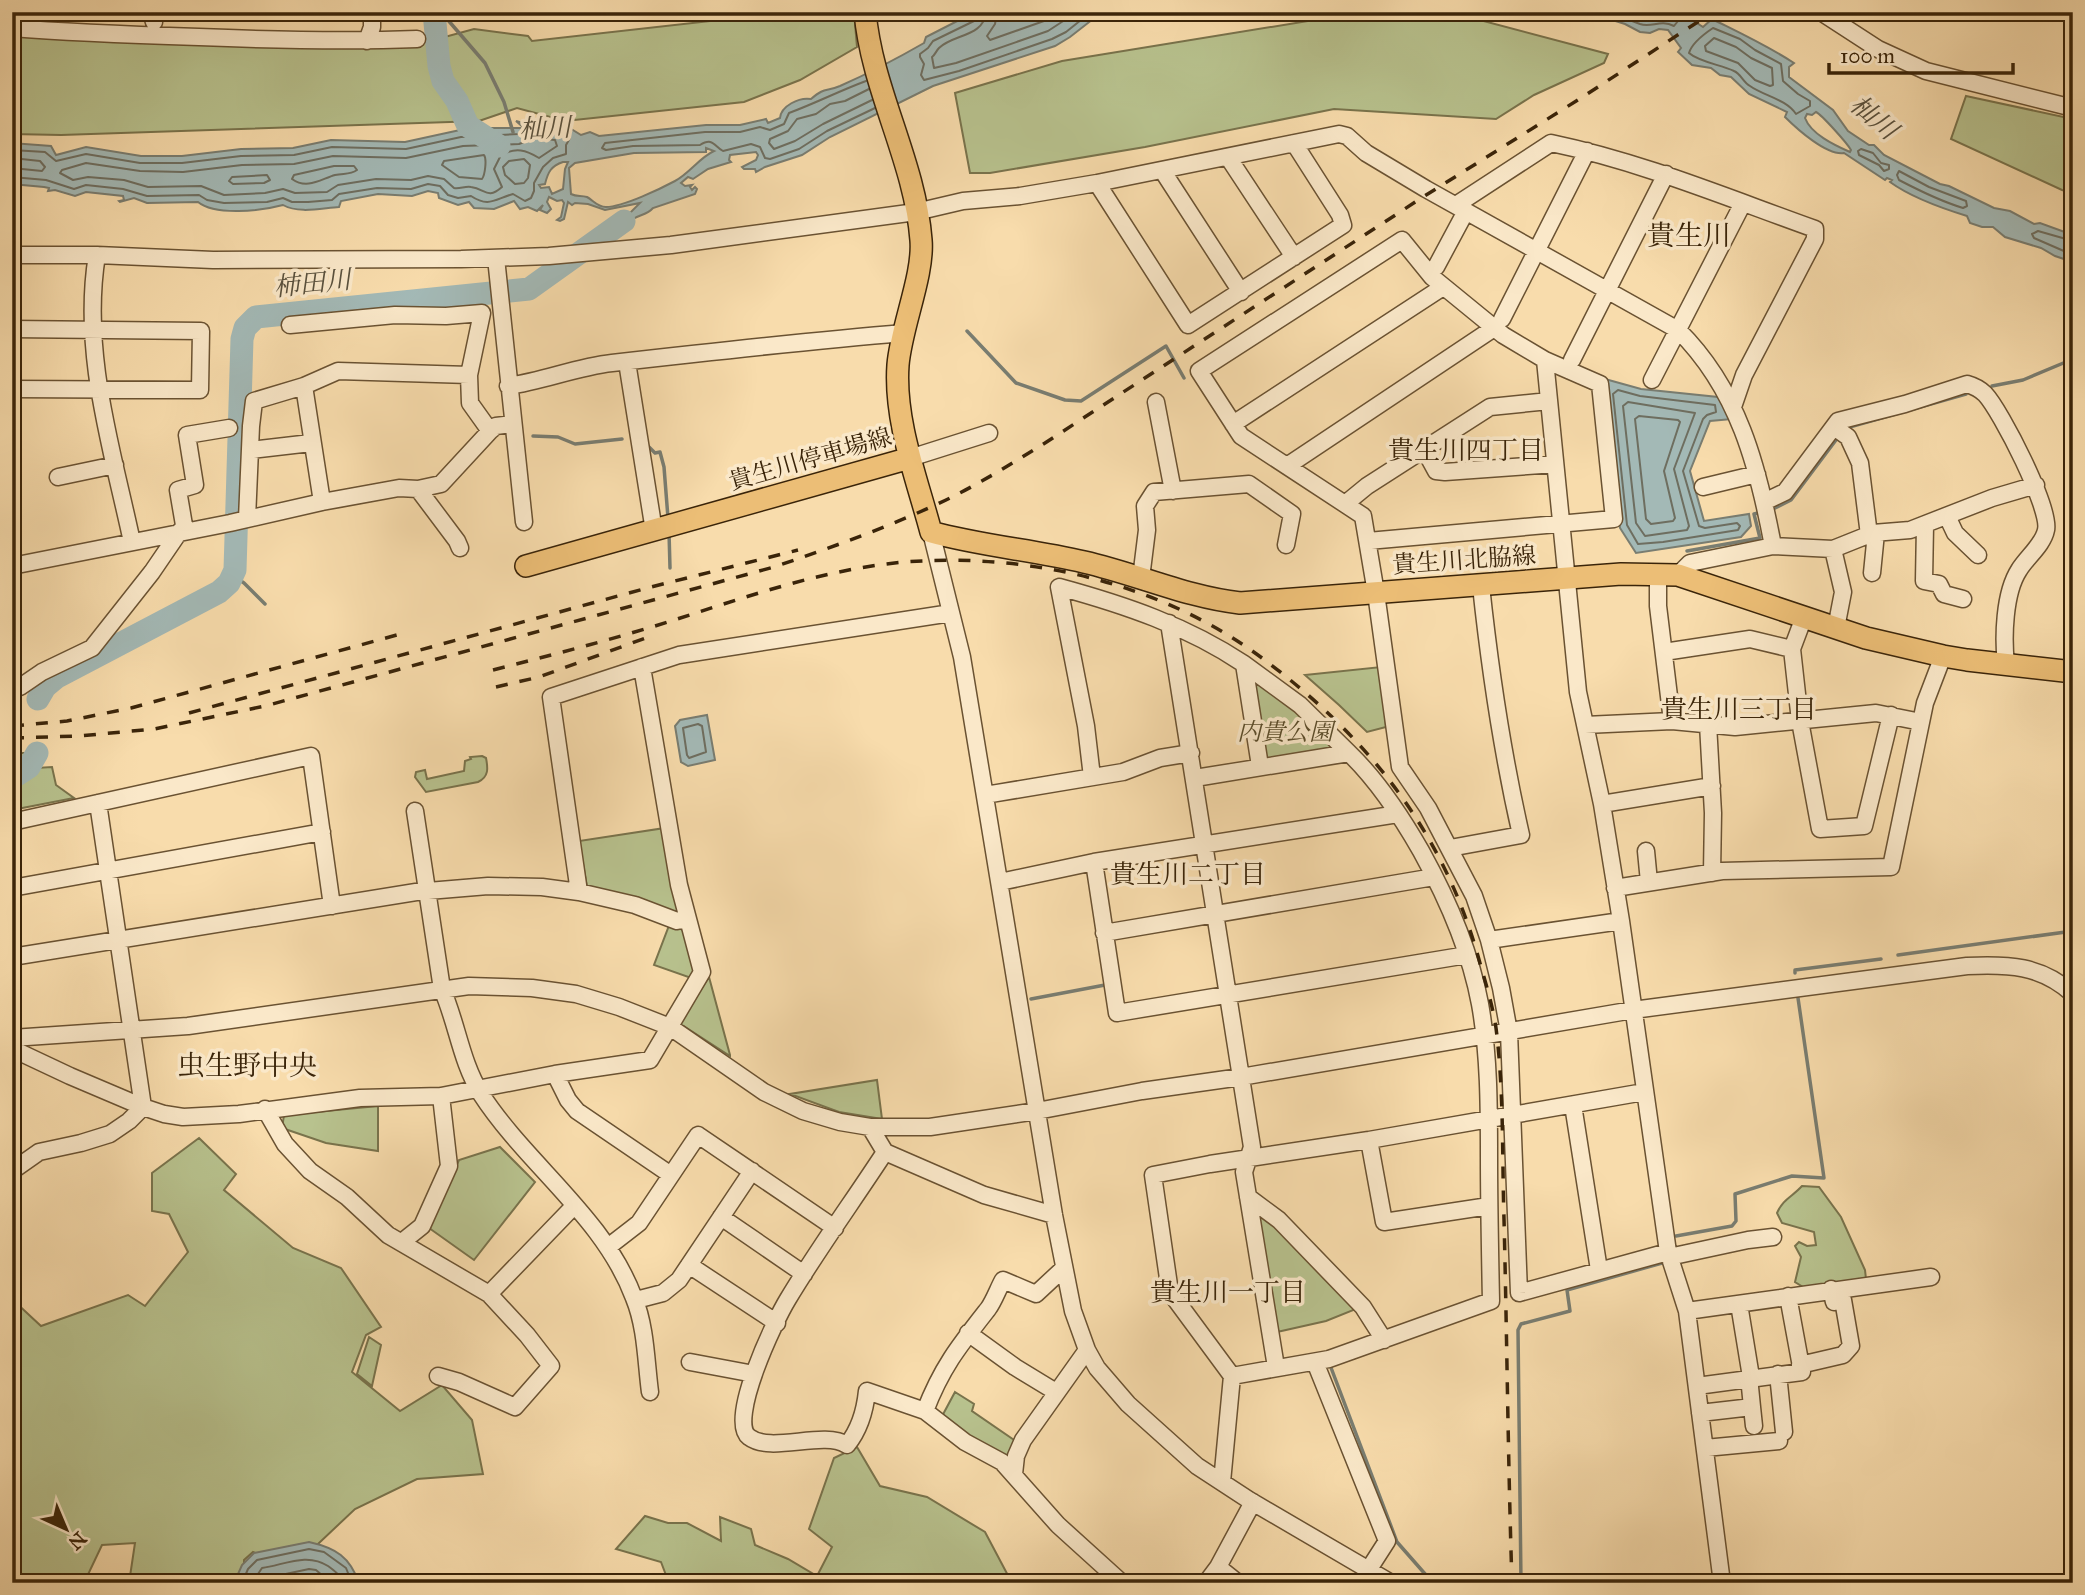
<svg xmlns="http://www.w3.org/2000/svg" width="2085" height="1595" viewBox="0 0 2085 1595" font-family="'IM FELL Great Primer','Noto Serif JP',serif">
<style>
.green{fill:#b8c28e;stroke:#79734c;stroke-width:2}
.water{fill:#a3b9b6;stroke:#797d71;stroke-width:2;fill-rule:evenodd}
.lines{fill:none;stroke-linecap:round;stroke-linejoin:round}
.shore{stroke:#6e6e60;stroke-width:2}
.stream{stroke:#797d71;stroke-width:3.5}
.river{stroke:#a3b9b6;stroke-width:23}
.minor-casing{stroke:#6a5232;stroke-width:19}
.major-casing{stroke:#3a2409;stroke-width:24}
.minor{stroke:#fae8c9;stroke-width:16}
.major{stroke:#ecbe76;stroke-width:21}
.rail{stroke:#3a2409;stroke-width:3.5;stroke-dasharray:12 12;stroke-linecap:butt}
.labels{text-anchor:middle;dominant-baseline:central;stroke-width:7;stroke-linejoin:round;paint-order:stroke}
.street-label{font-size:24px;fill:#3a2409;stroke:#fae8c9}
.park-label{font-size:24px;font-style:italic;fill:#5a4c2a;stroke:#fae8c9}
.water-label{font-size:26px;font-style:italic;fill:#5a513d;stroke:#fae8c9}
.neighbourhood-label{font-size:26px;fill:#3a2409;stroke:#fae8c9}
.quarter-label{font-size:28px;fill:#3a2409;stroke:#fae8c9}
</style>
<rect width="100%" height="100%" fill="#f8dcac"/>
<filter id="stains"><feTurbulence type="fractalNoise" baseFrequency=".00286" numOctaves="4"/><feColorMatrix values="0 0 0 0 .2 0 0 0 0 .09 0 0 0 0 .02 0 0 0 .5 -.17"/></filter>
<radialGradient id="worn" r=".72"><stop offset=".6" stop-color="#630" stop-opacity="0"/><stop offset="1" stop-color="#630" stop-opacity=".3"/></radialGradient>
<path class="green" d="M791,12h63l3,35 -57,33 -56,22 -179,19 -48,-13 -38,13 -29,1 -389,13 -49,-1v-100l407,10 55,-15 54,7 4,5z
M1403,12l73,7 132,35 -4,9 -70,32 -38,24 -162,-10 -189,38 -155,26h-20l-15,-80 107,-32 258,-42z
M1966,96l107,23v74l-11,-3 -111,-51z
M1381,667l5,60 -19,5 -28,-27 -34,-30z
M1254,680l32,20 51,49 -69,11 -5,-4z
M12,753h16l8,15 16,-1 4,18 18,13 -62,12z
M482,756l4,2c2,10 3,19 -8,24l-52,10 -11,-15 1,-5 9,-2 2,9 37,-8 1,-10 6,-2 -1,-2z
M665,828l17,85 -4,4 -91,-30 -8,-46z
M670,923l14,8 12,40 -2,8 -40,-14z
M709,977l21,78v1l-51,-33z
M877,1080l5,39 -43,-7 -49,-18z
M378,1106v45l-52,-8 -44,-15 2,-13z
M199,1138l37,36 -12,16 69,58 48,20 40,59 -15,8 -14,37 48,39 42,-26 30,35 11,54 -66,5 -62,30 -55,52 -30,-1 -17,-8 -9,8v20l-2,3h-113l6,-40 -33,2 -18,38h-72v-284l29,27 87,-31 17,11 43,-54 -19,-38 -17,-3v-38z
M500,1147l35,35 -61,78 -45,-32 30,-68z
M1802,1186l17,1 22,30 24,53 1,9 -58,11 -13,-8 6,-25 -6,-11 4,-4 8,4 9,-1 -2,-13 -32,-9 -5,-10c6,-14 15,-16 25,-27z
M1262,1214l94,95 -30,12 -49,11 -19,-114z
M369,1337l12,8 -9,41 -15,-12z
M955,1392l19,12 -2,7 45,31 -5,22 -72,-44z
M857,1447l23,39 47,11 58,35 27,51h-343l-8,-21 -45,-13 29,-33 23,7h19l34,18 -1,-24 31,12 4,16 33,14 29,17 15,-29 -23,-18 25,-71z"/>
<path class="water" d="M980,12h122l-32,25 -15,9 -122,40 -103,51 -28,18 -37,12 -9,5 -1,-3h-11l-2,-2 14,-7 2,-5 -2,-3 -26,3 -1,5 2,2 -23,7 -15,10 -5,-2 -7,6 4,3 7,-1 -2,2 2,3 3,-3 2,2 -2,5 -42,14c-6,7 -12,6 -20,11 -12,7 -19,19 -35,19l24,-17 18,-18 -35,7 -17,-6 -13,-1 -3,2 -4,-3 -4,17 -4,2 -3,-1 4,-3 3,-14 -2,-3 -5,1 -8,-4 -2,5 4,7 -4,4 -7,-3 3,-5 -6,6 -9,-4 -8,2 -6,-8 -20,8 -20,-1 -5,-6 -11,3 -19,-7 -1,-5 -10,-2 -16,5 -34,-2 -37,7 -2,6c-17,1 -40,7 -56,-2 -22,6 -68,11 -85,-3l-51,1 -13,-5 -14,4 -1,-1 5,-1 -1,-4 -37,-4 -11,4 -20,-6 -7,1 1,-3 -5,-1 -32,-3v-41l39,3 5,9 30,-8 55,9h41l59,-7 52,-1 38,-8 74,2 55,-12 25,-2h39l-8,-7c8,3 10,2 16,1 18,-2 35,3 49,13l9,-3 9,4 107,-11h34l26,-6 2,4 12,-5c1,-12 19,-21 31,-19 14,-12 14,-7 29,-13 27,-12 58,-28 84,-43l2,-6 41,-21zM706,148l8,3c-15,7 -24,22 -39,30 -13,7 -52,26 -69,26 -9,0 -13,-7 -19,-10 -6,-2 -10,0 -16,-3l-2,-26 6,-5 59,-10 72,-1zM563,162h5l-3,7 -2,20 -11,5 -3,-7 -8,1 -2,-3 6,-1c3,-12 6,-18 18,-22z
M1587,12h109l-2,9 9,6 9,-8c28,14 56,27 82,44l-5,4v10l44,33 15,21 21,14h5l10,10 56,29 9,2 45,22 16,3 24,13 6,-1 33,12v27l-18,-6 -14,-8 -36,-11 -12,-10h-11l-12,-4 -3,-7c-26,-8 -55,-18 -77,-34l2,-2 -5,-2 -2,2 -41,-27c-17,3 -47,-24 -59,-36l2,-5 -38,-18 -18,-17 -11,-2 -9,-7 -19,-3 -14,-13 3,-4 -13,-18 -9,-1 -9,4 -10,-1 -15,-8zM1816,112c6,3 31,31 35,38l-1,2c-16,-7 -39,-18 -45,-34l2,-4 5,1z
M1605,379l36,10 77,8 15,22 -23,2 -20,50 14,50 45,-7 2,12 -10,11 -105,16 -16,-25z
M707,715l8,45 -27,6 -7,-4 -6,-36 5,-6z
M309,1542c27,6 41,15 50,41h-125l8,-18 12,-12z"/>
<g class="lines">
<path class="shore" d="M977,12l-3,9 -41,20 -5,7 -8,6v3l4,7 -3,11 3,5 35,-9 93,-32 14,-7 25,-20
M986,12c-2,25 -33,22 -47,36 -3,3 -4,7 -7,9l2,11 22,-5 92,-32 29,-19
M997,12l-2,12 -8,12 3,4 54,-19 16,-9
M1612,12c8,4 20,9 28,12 12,4 20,-5 34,2l8,-10 7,-4
M1713,28l27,11 15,11 26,14 2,17 15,13 12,7v5l-14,8c-10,-15 -32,-18 -46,-28 -7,-4 -9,-12 -16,-15 -12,-6 -35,-9 -45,-18 3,-10 15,-19 24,-25z
M1714,38l22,9 15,11 21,10 1,17 -3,1 -15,-6 -17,-17 -32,-12 -1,-5z
M866,81c-27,10 -50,22 -77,32l-5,11 -14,6 -10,-3 -20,5h-35l-100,11 -3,5 4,2 27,-4 67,-1c13,-8 14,1 23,6l28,-7 9,3 5,11 5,1 29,-10 28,-18 48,-23
M869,89l-24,12 -15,3 -14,10 -19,5 -9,12 -18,8 -1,4 5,6 21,-8 28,-17 49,-24
M535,138l20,2 2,6 -18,12c-13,-8 -23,-11 -38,-3l-7,14 8,18c-15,13 -16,2 -31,0 -6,-1 -11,2 -17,1l-10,-9 -16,-3 -17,4 -35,-1 -38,6 -11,7 -32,1 -12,-4 -18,4 -41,2 -23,-9 -53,1 -24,-7 -36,-3 -15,3 -13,-7 2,-3 24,-7 54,8 43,1 59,-7 52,-1 39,-8 73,2 57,-12 56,-2z
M1861,149l12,4 8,10 8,2v4l-5,2 -5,-6 -20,-10 -1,-4z
M12,150l33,2 11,9 30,-7 54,9h42l59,-7 53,-1 38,-8 74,2 55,-12 57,-3 16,-5 29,3 7,6 -4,7v9l-13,4 -10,9 -9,16v8l-3,7 -6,3 -12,-7c-18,5 -24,14 -42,2l-13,2 -10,-3 -8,-9 -12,-2 -17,5 -34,-1 -38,6 -7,6 -24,2h-16l-9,-4 -16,4 -43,1 -17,-3 -8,-5 -52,1 -24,-7 -37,-4 -12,4 -28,-9 -34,-3
M484,155c3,4 1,20 -2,24l-23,-2 -17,-12 2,-4z
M12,158l28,3 5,6 -3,4 -30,-3
M524,159l6,6 -2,13 -4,5 -9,1 -10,-9 -2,-8 6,-6z
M334,166h20l3,4c-7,5 -13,3 -22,5 -14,4 -28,15 -43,4l2,-4z
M1899,171l30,16 37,14 1,5 -4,2c-23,-7 -43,-17 -64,-28l-2,-5z
M267,175l3,5 -6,3 -31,1 -4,-3 3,-4z
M2073,241l-35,-10 -6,3 2,4 39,17
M1618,390l22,6 75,9 1,7 -9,3 -4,4 -20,52 16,55 6,2 32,-5 3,3 -2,4 -75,12 -25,2 -11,-19 -14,-131z
M1628,402l67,11 -21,56 15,57 -2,4 -42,6 -9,-13 -13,-117z
M1639,416l39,4 2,2 -16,49 11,47 -2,3 -22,3 -5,-5 -11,-100z
M698,724l4,2 4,26 -17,6 -2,-3 -4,-27z
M242,1583l6,-14 9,-9 52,-11 15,3 22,16 6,15
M252,1583l10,-15c22,-3 45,-16 66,-2 7,5 11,8 15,17
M263,1583l4,-5 42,-9 7,1 15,13"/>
<path class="stream" d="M441,12l44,51 19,39 9,30
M519,299l1,-9
M967,331l49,52 49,17 16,1 85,-55 18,32
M1992,386l31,-6 50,-21
M1846,428l120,-34
M533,436l25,1 17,7 47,-5
M646,444l9,9 5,-1 4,15 4,51
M1769,511l22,-11 48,-64
M669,532l1,36
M1687,551l73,-13 -6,-24 8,-2
M232,575l12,8 21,21
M1898,955l175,-24
M1795,973v-3l86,-11
M1031,999l74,-14
M1676,1236l56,-10 4,-5 -1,-27 57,-18 32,2 -26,-180
M1330,1365l67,177 36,41
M1521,1583l-3,-253 3,-6 49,-13 -3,-21 95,-27"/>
<path class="river" d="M434,12l5,54 4,15 14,20 11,25 31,20
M38,699l7,-12 12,-10 162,-85 10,-9 6,-13 7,-231 3,-11 11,-11 273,-28 95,-68
M12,778l17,-11 8,-14"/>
<defs>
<path id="minor" d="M151,12l3,10
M1821,12l57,37 48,22 147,37
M12,28c62,5 124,7 187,9 73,3 145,5 218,2
M367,41l5,-14v-15
M1228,157l66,100
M1162,170l79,122
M1097,183l91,142 155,-100 -3,-10 -46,-72
M1456,205l95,-62c91,19 177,55 264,86v10l-71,136 -11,32
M12,255h85l116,5 248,-1 88,-3 122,-11 245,-33 47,-11 57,-5 77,-13 242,-49 8,2 19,17 60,36 252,141c60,59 80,136 95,216
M97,255c-16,97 15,193 35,287
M496,258l28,264
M1436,267l30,-56
M1502,319l85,-168
M290,325l105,-10 51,1 36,-3 -13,62 1,28 20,28
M12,329l189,2 -1,59 -188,-1
M1545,360l33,332 24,112 19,117 47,331 19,59 35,272
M1572,360l94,-186
M627,362l27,169
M1652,380l91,-177
M304,386l18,116
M508,386c36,-5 68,-19 104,-23 97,-11 194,-22 292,-30
M1156,402l17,89
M1233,424l210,-137
M1834,427l14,10 12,26 9,72
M1424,449l12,22 9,1 110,-8
M251,450l60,-7
M910,458l79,-25
M1287,466l207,-138
M58,477l57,-12
M1703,487l54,-13
M418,489l39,52 3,7
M1764,502l21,-10 53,-71 67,-17 62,-20c7,2 13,5 18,10 16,17 66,115 61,136 -3,15 -19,27 -27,40 -15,23 -16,68 -13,94
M1345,504l22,-18 123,-79 59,-6
M1947,516l8,17 23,22
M247,519l4,-93 3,-25 50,-15 34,-15 131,4
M1925,525l-1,56 15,3 5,10 19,5
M185,531l-7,-41 17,-5 -8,-50 42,-7
M931,532l31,125 92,558 19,96 14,39 10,18 31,36 69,62 52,34 142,83
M1368,541l246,-22 -14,-135 -55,-24 -42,-25 -71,-58 -30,-37 -203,131 42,65 122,80 13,77 24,174 28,41 46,88 15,44 12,48 8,44 10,261 149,-41
M1833,549l10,43 -7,36
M12,566l218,-43 92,-21 77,-14 19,1 23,-5 49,-53 6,-5 16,-2
M1658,573v33l14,115
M1872,573l4,-40
M1678,575l12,-12 83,-17 60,3 40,-16 37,-3 82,-32 44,-13
M1141,578l6,-48 -2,-24 9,-14 95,-8 43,30 -6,31
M1804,617l-12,32 8,72 20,108 44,-3 27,-111
M1169,623l83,524 -8,25 32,195
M1664,652l86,-13 42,10
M1244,664l56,41 49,48
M12,686l8,1 22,-15 50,-24 60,-76 28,-41
M1708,724l5,89 -1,60
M1585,725l87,-4 63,6 141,-14 45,9
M1092,777l-6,-51 -27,-139c66,18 128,39 185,77l16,102
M1195,778l154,-25c29,28 52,63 72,98 26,47 49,99 59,153 9,50 9,103 9,153 0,48 1,96 2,144l-162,58 -97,17
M985,795l138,-23 37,-14 31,-5
M98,803l45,304
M1602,804l110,-18
M415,811l27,178c15,34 19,73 39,105 46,71 123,123 153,204 12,29 12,64 16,94
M12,822l299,-66 21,150
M1450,848l71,-13c-19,-83 -31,-165 -40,-249
M1646,851l3,31
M1094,862l23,151 350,-58
M1000,882l94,-20 304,-48
M12,888l310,-56
M1615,888l107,-17 169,-4 34,-164 18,-47
M579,892l-28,-195 128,-42 272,-42
M1104,933l330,-56
M1489,940l132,-19
M12,957l404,-65 72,-6 54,1 37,5 56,13 42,16 10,-2
M12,1038l176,-12 281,-40 63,2 44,6 43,13 51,20 94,65 39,19 37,11 30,5h60l107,-16 105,-20 99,-14 392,-67 334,-44c41,-2 74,-1 106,28
M12,1042l7,10 51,24 73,31 21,7 19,3 56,-3 121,-16 81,-2 114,-22 95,-14 52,-88 -23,-87 -37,-218
M555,1074l13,26 9,11 94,64
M1573,1105l26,165
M265,1109l20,35 25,27 37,26 41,38 101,59 38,41 24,31 -36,41 -56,-25 -21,-6
M870,1127l15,25 99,43 70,20
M1369,1140l15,82 105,-16
M885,1152c-32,49 -67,97 -97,147 -13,21 -61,122 -39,138 22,17 74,-7 98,8 13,-16 18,-34 20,-54l58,20 40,31 37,20 56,63 64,58
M12,1171l27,-19 42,-9 29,-9 19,-13 14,-14
M1248,1197l31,23 84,87 21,33
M721,1217l83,57
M402,1242l20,-16 27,-60 -8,-70
M608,1247l31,-24 59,-88 137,93
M1669,1257l79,-17 25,-3
M689,1265l88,58
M489,1294l85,-88
M636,1300l27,-7 16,-13 73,-109
M1739,1304l12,73
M1687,1311l244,-34
M968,1333l47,34 41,25
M690,1362l64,12
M1315,1362l72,179 -18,28
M1800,1365l43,-10 8,-9 -8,-46 -9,2 -3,-13
M1778,1374l6,58
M1697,1386l105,-14 -14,-76
M1752,1407l2,19
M925,1411c17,-44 34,-65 63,-102 6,-8 10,-20 15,-29l33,14 28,-26
M1700,1413l52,-6 -3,-30
M1705,1448l74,-7
M1014,1474l2,-18 7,-16 64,-90
M1222,1482l10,-106 -62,-84 -17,-117 57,-11 159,-24 275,-48
M1218,1567l20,16
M1206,1583l12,-16 35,-65"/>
<path id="major" d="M865,12c7,79 50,149 56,228 3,35 -20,87 -23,125 -4,56 19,114 33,167 50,14 103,18 153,30 53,12 102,35 156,41l381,-29 57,1 188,63 77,18 24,4 106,12
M526,566l384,-108"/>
</defs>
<use href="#minor" class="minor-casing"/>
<use href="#major" class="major-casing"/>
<use href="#minor" class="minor"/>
<use href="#major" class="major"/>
<path class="rail" d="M493,670c59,-15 117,-30 175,-48 78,-25 156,-53 237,-60 125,-10 260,22 361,99 106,80 181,176 215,306 6,20 12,41 15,61 8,63 6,128 8,191 3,121 4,243 8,364
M496,687l43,-10 112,-41
M189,713l462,-126 147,-37
M12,726l55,-5 64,-13 273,-75
M12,738l67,-2 75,-7 111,-23 509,-139c53,-18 106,-37 157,-60 40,-18 77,-41 114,-64l378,-246 158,-99 132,-86"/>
</g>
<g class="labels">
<g class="street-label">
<text transform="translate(810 459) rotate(-16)">貴生川停車場線</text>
<text transform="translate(1464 560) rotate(-4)">貴生川北脇線</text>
</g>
<g class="park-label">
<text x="1285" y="732">内貴公園</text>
</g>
<g class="water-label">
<text transform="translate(1874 117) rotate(40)">杣川</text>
<text transform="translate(545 128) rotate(-3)">杣川</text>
<text transform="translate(312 283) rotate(-6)">柿田川</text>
</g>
<g class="neighbourhood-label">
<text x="1466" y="450">貴生川四丁目</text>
<text x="1739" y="709">貴生川三丁目</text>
<text x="1188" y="874">貴生川二丁目</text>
<text x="1228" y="1292">貴生川一丁目</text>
</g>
<g class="quarter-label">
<text x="1689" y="235">貴生川</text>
<text x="247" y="1065">虫生野中央</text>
</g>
</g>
<rect width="2085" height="1595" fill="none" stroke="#f8dcac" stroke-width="42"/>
<rect x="14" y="14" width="2057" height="1567" fill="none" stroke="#3a2409" stroke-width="3.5"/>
<rect x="21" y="21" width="2043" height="1553" fill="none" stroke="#3a2409" stroke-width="2"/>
<g transform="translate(66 1529) rotate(136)" stroke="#fae8c9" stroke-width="5" paint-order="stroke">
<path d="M0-5L12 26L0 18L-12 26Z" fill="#3a2409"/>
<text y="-10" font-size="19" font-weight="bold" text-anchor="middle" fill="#3a2409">N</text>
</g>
<path d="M1829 63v10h184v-10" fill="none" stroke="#3a2409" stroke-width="3.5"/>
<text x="1840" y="63" font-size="21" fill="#3a2409" stroke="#fae8c9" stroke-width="5" paint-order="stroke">100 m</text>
<rect width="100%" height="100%" filter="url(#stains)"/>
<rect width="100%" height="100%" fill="url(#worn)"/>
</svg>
